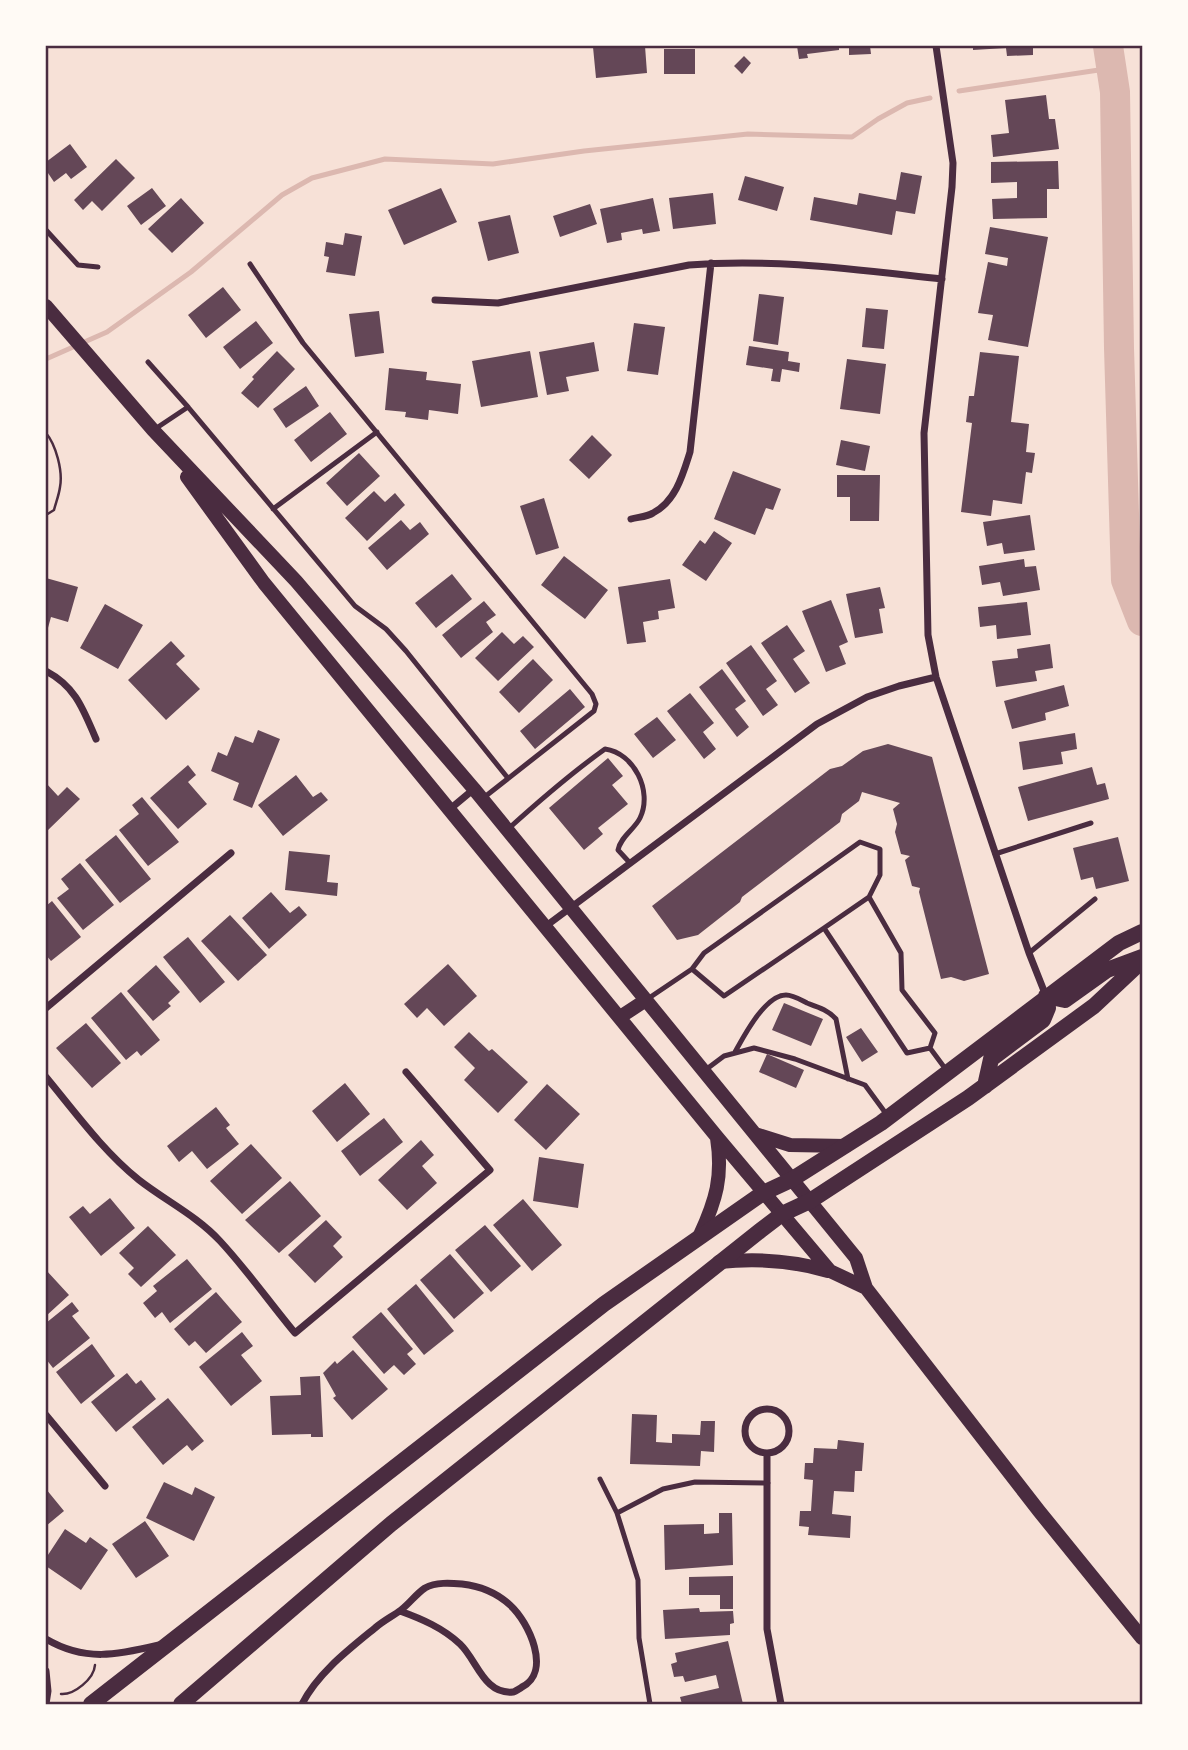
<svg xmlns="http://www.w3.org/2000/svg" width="1188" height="1750" viewBox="0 0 1188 1750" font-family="'IBM Plex Sans',sans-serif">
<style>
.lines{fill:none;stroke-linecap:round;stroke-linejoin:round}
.stream{stroke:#dcb8b0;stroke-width:5}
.river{stroke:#dcb8b0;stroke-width:30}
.building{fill:#644757}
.path{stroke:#4a2c40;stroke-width:2.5}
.service{stroke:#4a2c40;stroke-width:5}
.minor{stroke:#4a2c40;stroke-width:7}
.secondary{stroke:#4a2c40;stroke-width:14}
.primary{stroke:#4a2c40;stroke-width:16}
.neatline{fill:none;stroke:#4a2c40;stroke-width:2.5}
</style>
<rect width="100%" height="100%" fill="#f7e1d7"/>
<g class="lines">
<path class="stream" d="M959,91l153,-23
M46,359l61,-27 84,-60 91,-77 30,-17 73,-19 108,5 91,-13 164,-17 104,3 26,-18 29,-16 23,-5"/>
<path class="river" d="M1108,46l7,46 4,256 7,232 16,41"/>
</g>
<path class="building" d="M614,46h31l2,27 -51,5 -3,-31z
M797,46h42v4l-32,4 1,4 -9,1z
M849,46h21l1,8 -22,1z
M973,46h60v9l-26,1 -1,-8 -33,2z
M664,49h31v25h-31z
M744,56l7,7 -9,11 -8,-8z
M1046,95l3,24h6l4,30 -66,8 -2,-22 18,-2 -4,-33z
M70,144l17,23 -16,12 -5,-6 -12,9 -8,-12v-8z
M116,159l19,19 -33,33 -10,-10 -9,9 -9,-10z
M1058,161l1,28h-12v29l-54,1 -1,-20 25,-1v-16l-26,1v-21z
M901,172l21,4 -7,38 -19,-3 -4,24 -82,-15 4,-23 43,8 2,-12 37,7z
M745,176l39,11 -7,24 -39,-11z
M152,188l14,18 -25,19 -14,-19z
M441,188l16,34 -53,23 -16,-35z
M713,193l3,31 -43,5 -4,-31z
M181,198l23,25 -32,30 -24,-24z
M653,198l7,33 -17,3 -1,-5 -21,4 1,7 -15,3 -7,-34z
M590,204l7,20 -37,13 -7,-21z
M510,215l9,38 -31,8 -10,-39z
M990,227l58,10 -20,110 -40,-7 5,-25 -15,-2 10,-51 19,4 1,-8 -23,-4z
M345,233l17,3 -7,40 -29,-4 3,-15 -5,-1 2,-14 17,3z
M223,287l18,23 -35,28 -18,-23z
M759,294l25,3 -6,48 -25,-4z
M866,308l22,2 -4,39 -22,-2z
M379,311l5,42 -29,4 -6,-43z
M256,321l17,22 -33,26 -17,-22z
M634,323l31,4 -7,48 -31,-4z
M594,342l5,29 -33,6 3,14 -22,4 -8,-43z
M749,346l40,6 -1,9 12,2 -1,9 -17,-3 -2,13 -9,-1 2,-12 -27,-4z
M277,351l18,18 -37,39 -17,-15 13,-14 -2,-2z
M530,351l8,46 -57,10 -9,-46z
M980,352l39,4 -8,66 18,2 -3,28 9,1 -3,20 -6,-1 -4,32 -29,-4 -2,16 -30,-4 11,-89 -6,-1 3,-26h5z
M847,359l39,5 -6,50 -40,-5z
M389,368l38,4 -1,8 35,4 -3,30 -29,-4 -1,10 -23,-3 1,-5 -21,-2z
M306,386l13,20 -33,22 -13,-19z
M330,412l17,22 -36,28 -17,-22z
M592,435l20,20 -23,24 -20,-19z
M841,440l29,6 -5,25 -29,-6z
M359,453l21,23 -33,30 -21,-23z
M733,471l48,18 -8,21 -7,-2 -11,27 -41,-16z
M837,475h43l-1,46h-29v-24h-13z
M374,491l11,11 10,-9 10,12 -38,36 -22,-23z
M544,498l15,50 -23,7 -16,-49z
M1030,515l5,35 -31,4 -2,-11 -15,3 -4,-24z
M401,520l9,10 10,-8 9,12 -42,36 -19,-22z
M714,531l18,12 -26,38 -24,-16 18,-25 5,4z
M564,556l44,34 -23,29 -44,-34z
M1024,559l1,8 11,-1 4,24 -37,6 -3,-14 -18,3 -3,-19z
M452,574l20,25 -36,29 -21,-25z
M46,578l32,9 -10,35 -17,-5 -5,18z
M670,579l5,29 -17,3 1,8 -16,3 3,20 -19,2 -9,-57z
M880,587l5,21 -6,1 4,24 -28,5 -9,-44z
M831,600l17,42 -9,4 7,18 -20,8 -24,-61z
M484,601l12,14 -10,7 7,10 -32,26 -19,-23z
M1027,602l4,33 -34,4 -1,-14 -16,2 -2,-20z
M105,604l38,21 -25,44 -38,-21z
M787,625l18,26 -12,8 17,24 -15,10 -34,-50z
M502,632l12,12 9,-8 11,11 -36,34 -23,-23z
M171,641l14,15 -9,8 24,25 -34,31 -38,-40z
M1050,644l3,24 -18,3 2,10 -41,6 -4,-26 26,-3 -1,-9z
M751,645l26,36 -11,8 12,16 -15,11 -37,-53z
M533,659l20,21 -34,33 -20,-21z
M722,669l24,32 -11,8 14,18 -12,10 -38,-50z
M1064,685l5,21 -24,7 1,7 -34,9 -8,-28z
M570,689l15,18 -50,42 -15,-18z
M690,693l24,30 -11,9 13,17 -12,10 -37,-48z
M657,717l19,23 -23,18 -19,-24z
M258,730l22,9 -28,69 -19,-8 6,-17 -28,-12 7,-19 9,4 8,-20 18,7z
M1075,733l2,16 -16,3 2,12 -40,6 -4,-28z
M888,744l44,13 57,217 -25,7 -13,-4 -10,2 -22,-87 1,-4 -8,-2 -7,-26 5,-4 -9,-2 -6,-22 2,-8 -4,-15 7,-6 -38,-11 -3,9 -17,13 -2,8 -98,75 -2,5 -42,33 -21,5 -25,-34 178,-137 12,-3 21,-15z
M608,758l15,18 -11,9 16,19 -30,24 5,6 -19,16 -35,-42z
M188,765l8,10 -8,7 19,22 -29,25 -28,-31z
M1092,767l5,18 8,-2 4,16 -81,22 -10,-34z
M296,775l17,22 8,-5 7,8 -45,36 -25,-31z
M46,783l12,13 9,-9 13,12 -34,33z
M142,797l37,45 -31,24 -29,-36 20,-16 -7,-9z
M116,835l35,44 -31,24 -35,-43z
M1118,837l11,44 -33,8 -3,-12 -12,3 -8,-32z
M289,851l41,4 -3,27 11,1 -1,13 -52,-6z
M80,863l34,42 -31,25 -26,-32 12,-9 -8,-10z
M271,892l19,21 9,-7 8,9 -38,34 -27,-31z
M52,901l29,36 -30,24 -5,-6v-49z
M230,915l37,40 -29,26 -37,-40z
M188,937l37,45 -25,21 -37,-46z
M448,964l29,32 -33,30 -17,-18 -10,10 -13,-14z
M156,965l24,27 -12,11 3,3 -18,15 -26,-30z
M121,992l39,48 -19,16 -4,-5 -11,9 -35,-42z
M784,1003l39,16 -12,27 -39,-16z
M86,1023l35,40 -29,25 -36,-40z
M861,1028l17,24 -16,10 -16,-25z
M469,1032l20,19 3,-2 36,33 -30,31 -34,-33 11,-12 -21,-21z
M767,1054l37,16 -8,18 -37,-16z
M345,1083l25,31 -33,28 -25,-31z
M547,1084l33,30 -34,36 -32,-30z
M216,1107l14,18 -4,3 13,16 -32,25 -15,-18 -13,11 -12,-16z
M384,1118l19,24 -43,34 -19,-25z
M421,1140l13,15 -12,11 15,17 -30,27 -29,-30z
M251,1144l31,34 -40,36 -32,-33z
M539,1157l45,7 -6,44 -45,-7z
M290,1181l31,35 -42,37 -34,-33z
M110,1198l25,30 -34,28 -32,-39 14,-11 7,8z
M523,1199l39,46 -30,26 -39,-46z
M326,1220l16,17 -9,9 10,11 -28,26 -27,-28z
M485,1225l36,41 -30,26 -36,-42z
M148,1226l28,29 -35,32 -13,-13 6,-6 -15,-15z
M450,1254l34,39 -30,26 -34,-39z
M187,1259l25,30 -42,34 -8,-11 -7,6 -12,-15 14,-12 -4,-5z
M46,1270l23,25 -23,21z
M416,1284l38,47 -30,24 -37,-46z
M216,1292l26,30 -36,31 -11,-12 -6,5 -15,-17z
M72,1302l7,9 -7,5 18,22 -37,30 -7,-9v-36z
M381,1312l32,37 -6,5 9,10 -12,11 -10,-10 -10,9 -32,-37z
M242,1332l11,14 -12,9 21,26 -31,25 -32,-39z
M92,1344l23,32 -34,28 -25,-32z
M353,1350l35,39 -36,31 -19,-22 3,-2 -13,-23 12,-12 2,3z
M127,1373l9,11 5,-4 15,19 -40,33 -25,-30z
M320,1376l3,61h-12v-3l-39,1 -2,-39 31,-1 -1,-18z
M168,1398l36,43 -12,10 -5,-6 -24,20 -31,-38z
M632,1414l25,1 -1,27 16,1v-9l28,1 1,-14h14l-1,31 -13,-1 -1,15 -70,-2z
M838,1440l26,3 -2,28h-7l-1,21 -20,-1 -2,23 19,2 -1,22 -42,-3 1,-8 -10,-1 1,-15h11l2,-31 -9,-1 1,-16h8l1,-15 23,1z
M164,1482l28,13 3,-8 20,10 -21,44 -48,-23z
M46,1489l18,22 -18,15z
M719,1513h13l1,52 -68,5 -1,-45 40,-1v10l15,-1z
M145,1521l24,35 -33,22 -24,-34z
M65,1529l21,14 4,-6 18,13 -27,40 -35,-24v-8z
M733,1576v33h-13v-14h-31v-18z
M699,1608l1,4 33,-1 1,12 -4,1v11l-65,4 -2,-29z
M728,1641l15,63h-61l-2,-7 39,-9 -3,-13 -31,7 -2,-6 -9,1 -3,-13 6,-2 -2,-9z"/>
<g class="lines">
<path class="path" d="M46,433c10,12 17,38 14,54 -1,8 -4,15 -6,23l-8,5
M61,1694c13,1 33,-15 34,-29"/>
<path class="service" d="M46,230l32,35 20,2
M250,264l53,79 289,351 4,10 -2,7 -112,88
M148,362l40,45
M155,429l33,-22 167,199 31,23 20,22 101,126
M273,509l104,-77
M507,830c32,-29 63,-56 98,-81 29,4 48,42 35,69 -6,12 -19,18 -22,32l12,13
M995,854l96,-31
M824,928l45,-31
M1029,953l66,-54
M692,969l12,-16 156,-111 20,7v26l-11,22 32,56 1,37 33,43 -5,15
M646,1000l46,-31 32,27 100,-68 83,125 23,-5 17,23
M735,1052c9,-16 30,-57 51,-57 7,0 15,5 21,8 11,4 21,7 29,16l12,60
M704,1071l20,-15 30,-8 41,11 70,26 22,30
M600,1479l17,34 21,67 1,58 11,66
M617,1513l46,-24 32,-7 73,1"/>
<path class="minor" d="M936,46l17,117 -1,24 -28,246 4,202 8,42 93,276 17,43
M435,300l63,3 191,-38c85,-7 169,5 253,14
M631,519c7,-2 16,-2 22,-6 23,-12 30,-39 37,-61l21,-189
M46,671c30,16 37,38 50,68
M450,809l24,-20
M546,926l271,-202 50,-27 32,-11 37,-9
M46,1008l185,-155
M46,1077c29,35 57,74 93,103 27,21 58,36 81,61 27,29 50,62 75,92l195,-163 -84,-98
M745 1431a22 22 0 1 1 44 0a22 22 0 1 1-44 0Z
M46,1415l59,71
M767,1455v174l14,75
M46,1639c39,23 71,16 113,6
M46,1671l2,20 -2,13
M302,1704c16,-31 46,-54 73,-76 8,-7 18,-12 26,-18 9,-7 15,-16 24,-22 11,-6 25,-5 37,-4 17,2 35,9 48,21 19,17 42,67 12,82 -1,1 -8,5 -9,5 -29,3 -36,-32 -53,-48 -17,-16 -38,-25 -60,-33"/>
<path class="secondary" d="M46,306l107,124 143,151 178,208 382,469 10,30 173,223 103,127
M187,477l77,106 453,554 113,134 36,17
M620,1017l26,-17
M755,1134l35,11 56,1
M700,1235c16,-35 23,-58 17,-97
M719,1262c38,-4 72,-2 109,9"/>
<path class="primary" d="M1046,996l19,4 42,-30 35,-13
M985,1086l6,-27 52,-39 5,-12 -2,-12
M91,1704l513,-400 159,-111 28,-13 90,-57 238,-180 23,-11
M181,1704l210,-180 370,-294 21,-16 28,-13 158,-103 126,-92 48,-45"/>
</g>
<rect width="1188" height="1750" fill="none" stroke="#fffaf5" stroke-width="94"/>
<rect x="47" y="47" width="1094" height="1656" class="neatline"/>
</svg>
